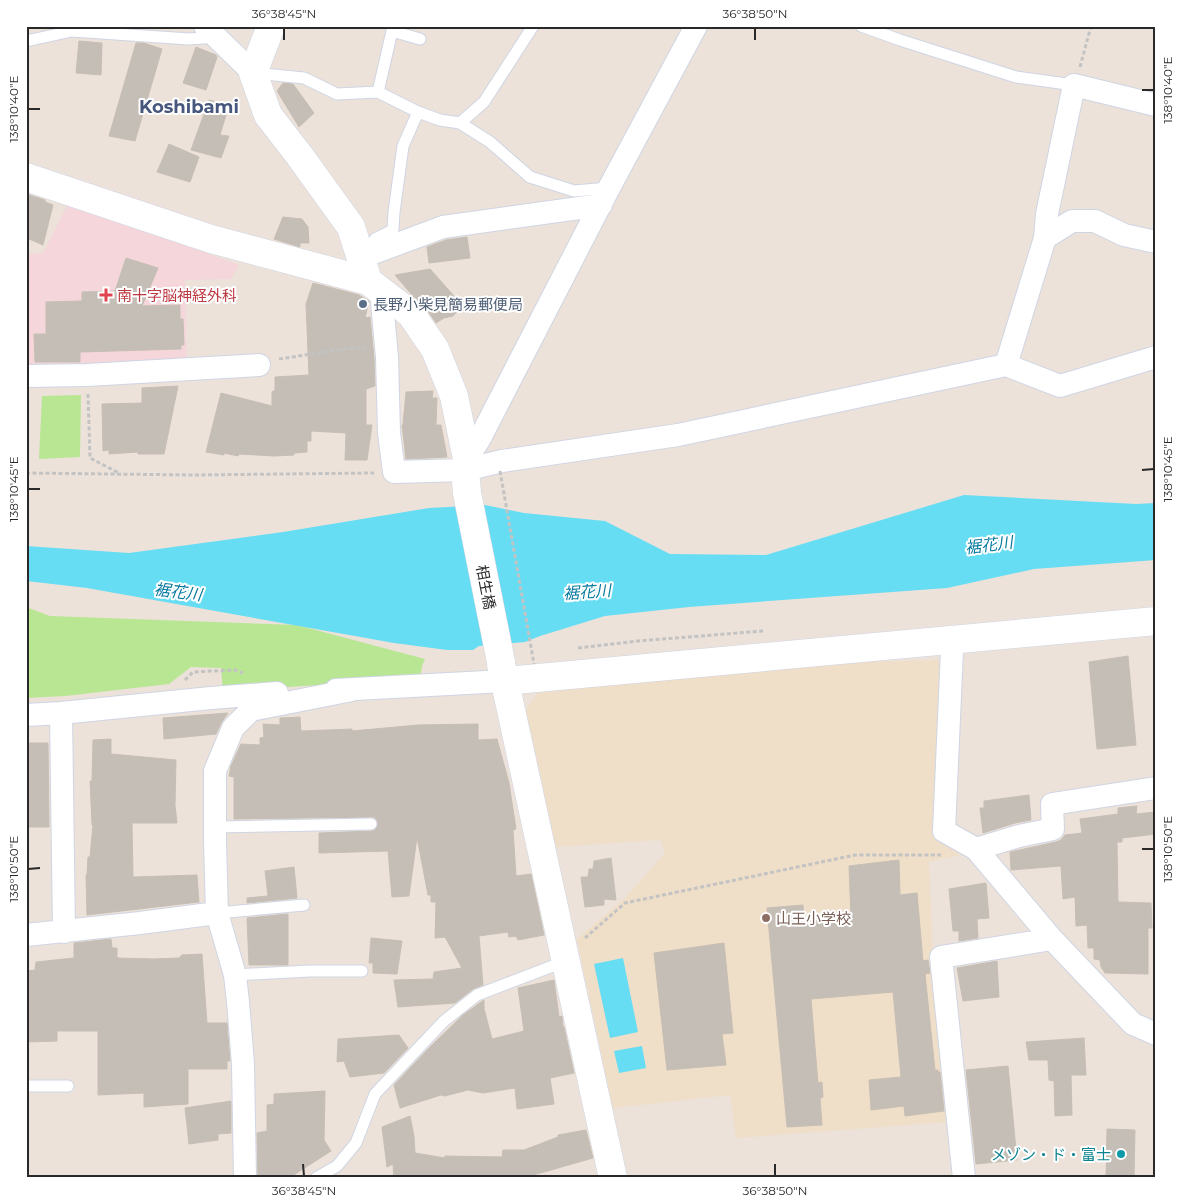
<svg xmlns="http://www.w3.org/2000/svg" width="1182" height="1204" viewBox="0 0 1182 1204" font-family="Montserrat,'Noto Sans JP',sans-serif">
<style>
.education{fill:#efdec8}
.medical{fill:#f4d6db}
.green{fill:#b8e693}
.water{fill:#67ddf4}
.building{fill:#c4beb6;stroke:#c7beb4}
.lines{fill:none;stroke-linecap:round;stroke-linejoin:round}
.lane-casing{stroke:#cfd5e3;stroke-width:13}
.street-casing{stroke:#cfd5e3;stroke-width:24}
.secondary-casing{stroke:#cfd5e3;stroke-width:29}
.path{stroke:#c3c3c3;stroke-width:3;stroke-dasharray:4 2.5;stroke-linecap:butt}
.lane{stroke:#fff;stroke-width:11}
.street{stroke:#fff;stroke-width:22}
.secondary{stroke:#fff;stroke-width:28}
.secondary-bridge-casing{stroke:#cfd5e3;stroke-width:29;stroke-linecap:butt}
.path-bridge{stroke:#c3c3c3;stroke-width:3;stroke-dasharray:4 2.5;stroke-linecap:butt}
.secondary-bridge{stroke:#fff;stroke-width:28}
.ticks{fill:none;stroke:#292929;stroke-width:2}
.health-dot{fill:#e0444e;stroke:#fff;stroke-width:2}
.service-dot{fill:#5c6f8a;stroke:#fff;stroke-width:2}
.education-dot{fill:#8d6e63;stroke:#fff;stroke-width:2}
.culture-dot{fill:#0f9aa8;stroke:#fff;stroke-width:2}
.labels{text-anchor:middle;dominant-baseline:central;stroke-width:4;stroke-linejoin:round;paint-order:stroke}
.health-label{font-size:15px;fill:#be3a42;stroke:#fff;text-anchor:start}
.service-label{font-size:15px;fill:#4e5e75;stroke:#fff;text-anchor:start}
.street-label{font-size:15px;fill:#292929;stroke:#fff}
.education-label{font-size:15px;fill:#785e54;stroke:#fff;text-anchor:start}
.culture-label{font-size:15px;fill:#0d838f;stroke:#fff;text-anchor:end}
.water-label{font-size:16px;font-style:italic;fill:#077a9f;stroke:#fff}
.quarter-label{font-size:18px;font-weight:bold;fill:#47567c;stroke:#fff}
.neatline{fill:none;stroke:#292929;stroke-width:2}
.ticks-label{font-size:12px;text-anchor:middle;fill:#292929}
</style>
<rect width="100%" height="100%" fill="#ece2da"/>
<path class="education" d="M937,660l5,5 -6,168 24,15 -1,7 -30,7 4,90 16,170 -213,16 -6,-43 -117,13 -36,-169 48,-41 40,-45 -5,-13 -104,7 -30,-137 13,-19 320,-29z"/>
<path class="medical" d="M69,202l170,63 -8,14 -46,1 2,85 -160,2 -1,-113 17,-1z"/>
<path class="green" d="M81,395l-1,62 -41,2 3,-63z
M26,607l24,9 247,9 128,34 -3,7 -2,13 -197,12 -2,-23 -30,-1 -22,17 -104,12 -39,2z"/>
<path class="water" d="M964,495l172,9 20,-1v57l-122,9 -87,19 -258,19 -84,9 -65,20 -15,6 -46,4 -6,4h-26l-53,-7 -307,-55 -61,-7v-35l103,7 154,-21 146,-24 56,-3 39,8 81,8 65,33 96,1z
M623,958l15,74 -28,6 -16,-74z
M642,1046l4,22 -27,5 -5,-22z"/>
<path class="building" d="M79,41l23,2 -1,32 -25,-2z
M136,43h8l18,6 -27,92 -26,-5z
M196,47l20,8 1,2 -11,33 -23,-7z
M283,83l10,1 21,29 -15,14 -22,-36z
M209,100l20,5 -9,30 9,1 -8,22 -30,-8z
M169,144l30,13 -9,25 -33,-10z
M26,194l19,6v2l8,3 -10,40 -16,-7 1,-7h-2z
M283,217l19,2 6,8 1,16h-9v4l-26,-8z
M467,237l3,21 -41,5 -2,-16 19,-7z
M126,258l32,10 -16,38 38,-1v14h3l1,26h-3v4l-101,3v10h-45l-1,-28h12v-32l36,-1v-9l33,-1z
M430,269l32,36 -9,11 -9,2 -8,5 -12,-18 -11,-9 -18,-21z
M313,283l46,12 10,6 -4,17 5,-1 4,41 1,28 -9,3v36h6l-5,35h-22l1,-27 -35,-2v10h-4v11l-13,1v2l-20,1 -35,-2 -1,2 -14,-3v2l-18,-3 15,-59 51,13v-14l3,-2v-13l34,-2 -3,-71z
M178,386l-14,68h-26v-2l-29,2v-4l-6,1 -1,-47 40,-1v-15z
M433,391l-1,7h5l-1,27h5l6,32 -41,2 -4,-34h1l3,-33z
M1128,656l8,89 -39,4 -8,-87z
M228,713l-7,10 -5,11 -52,5 -1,-21z
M300,717l1,14 51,-2v2l66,-6 60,-1v16l19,-1 12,44 7,46 -3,1 3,46 15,-2 13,61 -26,5 -2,-4 -7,1 -1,-5 -29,4 4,49 -10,4 -18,14 -57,4 -4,-27 39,-1 1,-7 28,-4 -17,-31 -10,1 1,-36h-5v-7h-3l-11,-58 -8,59 -17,1 -4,-46 -69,2v-20l53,-2 3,-1 3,-6 -1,-4 -3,-3 -140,2v-42l-5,-1 2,-10 10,-22 19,1v-7l4,-1 -1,-13 17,1v-7z
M111,739v15l65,6 -1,45 2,18h-45l1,54 64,-2 2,27 -112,13 -1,-40h1l1,-18h2l3,-32h-1l-2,-44h2l1,-41z
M26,743h22l1,84h-23z
M1029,795l2,25 -16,3 -32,10 -3,-25h4v-7z
M1137,806l-1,8 20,-2v22l-34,4v4h-5l1,60 33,1 1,25h-4v46l-43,-1 -4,-6 -1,-7 -6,-1v-11h-6l-1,-23 -11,1 -1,-29 -12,2 -2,-33 -50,4 -1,-18 46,-10 5,-2 4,-5 17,-2 -2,-14 38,-5v-6z
M611,858l5,42 -12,-1v6l-19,2 -4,-30h7l1,-8h4l1,-8z
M899,860l1,35 17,-2 6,68 5,-1 2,13 -5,1 10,96h3v2h2l4,39 -39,5 -1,-10 -33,4 -2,-30 32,-3 -8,-85 -82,7 7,84 4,-1 1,15 -3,1 2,27 -35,2 -20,-219 36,-3 1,17 47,-5 -2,-51z
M294,867l3,31 -50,5v-5l21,-2 -3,-25z
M986,883l3,35 -12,1 1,19 -19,3v-10h-6l-4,-42z
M288,914v51h-39l-2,-47z
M371,938l31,3 -5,33 -24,-1v-10h-4z
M111,939l1,9h5v10l36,1 26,-1 3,-3 20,-1 5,69h20l3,38h-3v8h-39v35l-44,3v-14l-46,2v-64h-41v10l-31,1v-71l9,-1 1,-8 38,-4v-15z
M724,943l9,90 -11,1 4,31 -59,5 -13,-117z
M997,961l2,36 -36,4 -6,-33z
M554,980l5,37 3,-1 1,11h1l10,46 -24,5 4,26 -37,5 -2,-21 -32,5 -15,-3 -23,6 -4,-1 -41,13 -6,-23 36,-38 33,-32 21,-15v8l-1,-3 9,34 32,-8 -6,-43z
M399,1035l9,13 -24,25 -34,4 -6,-16 -7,1 1,-23z
M1084,1038l2,37h-15l1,40 -17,1 -1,-35 -5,-1 -1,-20h-19l-3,-18z
M1008,1066l9,94 -41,4 -10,-94z
M325,1091l-1,49 7,11 -42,27h-31l-1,-45 10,-2v-26l7,-1v-10z
M231,1101v32l-13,1v6l-29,4 -4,-36z
M410,1116l4,20 1,17 30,5v-2l57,1 1,-7h21l34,-13v-2l28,-5 7,28 -70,20h-129l-1,-14 -6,3 -5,-40z
M1107,1129l28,1 -1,48h-28z"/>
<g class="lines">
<defs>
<path id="lane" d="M861,26l39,14 116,37 58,8
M26,41l46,-10 117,8 27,-2
M254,73l50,5 33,16 41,-2 40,20 22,8 20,3 30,19 40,35 44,14 35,-3
M378,92l14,-61 28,8
M460,123l24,-21 49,-76
M368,254l7,-15 18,-9 1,-18 9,-66 15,-34
M215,827l156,-3
M217,913l87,-8
M235,975l74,-4h53
M26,1086h42
M316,1178l21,-12 19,-23 19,-49 69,-73 33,-26 89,-34"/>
<path id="street" d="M205,26l48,47
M1045,238l27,-17h23l29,14 32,7
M364,265l4,-10 75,-28 158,-22
M381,292l6,65 2,76 5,39 71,-2 37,-9 176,-26 328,-70 54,21 96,-29
M1006,365l39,-127 2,-24 27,-129 82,20
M26,376l61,-1 172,-10
M467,459l12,-19 130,-252 87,-162
M954,639l-2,11 -8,181 32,18 76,90 81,85 23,10
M336,690l169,-9
M61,713l3,219
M26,715l35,-2 150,-15 66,-5
M976,849l43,-13 34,-7 -1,-25 104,-16
M26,935l114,-12 77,-10
M245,1178l-2,-114 -5,-62 -3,-27 -18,-62 -2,-71v-71l18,-43 18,-18 101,-20
M964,1178l-23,-221 111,-18"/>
<path id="secondary" d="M271,26l-18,47 15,42 31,40 52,72 17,54
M26,177l185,62 157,42 43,33 24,35 19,47 13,63 -2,11 2,23
M501,664l112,514
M505,681l651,-60"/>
</defs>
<use href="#lane" class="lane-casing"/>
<use href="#street" class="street-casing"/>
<use href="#secondary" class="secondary-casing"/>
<path class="path" d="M1080,67l11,-41
M279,359l65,-10 22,-2
M88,394l2,64 29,15
M26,473l167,2 181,-2
M578,648l60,-7 125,-10
M185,680l8,-8 42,-2 8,3
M585,938l40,-35 230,-48h86"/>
<use href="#lane" class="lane"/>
<use href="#street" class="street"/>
<use href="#secondary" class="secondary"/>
<defs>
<path id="secondary-bridge" d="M467,493l34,169"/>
</defs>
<use href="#secondary-bridge" class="secondary-bridge-casing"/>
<path class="path-bridge" d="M500,471l34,193"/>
<use href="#secondary-bridge" class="secondary-bridge"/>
</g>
<path class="ticks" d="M284,28v12M755,28v12M1142,90h12M28,109h12M1142,470l12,-1M28,489h12M1142,849h12M28,869l12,-1M303,1164l1,12M775,1164v12"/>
<path class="health-dot" d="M103.5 287.5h5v5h5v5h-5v5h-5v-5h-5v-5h5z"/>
<circle class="service-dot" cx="363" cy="304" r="5"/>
<circle class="education-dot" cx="766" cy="918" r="5"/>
<circle class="culture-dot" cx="1121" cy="1154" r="5"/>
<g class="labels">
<g class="health-label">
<text x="117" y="295">南十字脳神経外科</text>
</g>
<g class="service-label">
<text x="373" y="304">長野小柴見簡易郵便局</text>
</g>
<g class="street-label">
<text transform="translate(486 587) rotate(79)">相生橋</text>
</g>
<g class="education-label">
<text x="776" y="918">山王小学校</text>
</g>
<g class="culture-label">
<text x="1111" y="1154">メゾン・ド・富士</text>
</g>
<g class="water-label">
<text transform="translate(989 545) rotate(-7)">裾花川</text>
<text transform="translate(178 592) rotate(7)">裾花川</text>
<text transform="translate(587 592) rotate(-4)">裾花川</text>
</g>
<g class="quarter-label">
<text x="189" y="107">Koshibami</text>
</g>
</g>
<rect width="1182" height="1204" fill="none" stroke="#ffffff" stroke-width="55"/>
<rect x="28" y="28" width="1126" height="1148" class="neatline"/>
<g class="ticks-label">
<text x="284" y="18">36°38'45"N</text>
<text x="755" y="18">36°38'50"N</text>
<text transform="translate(1168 90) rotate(-90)" y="4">138°10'40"E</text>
<text transform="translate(14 109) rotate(-90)" y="4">138°10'40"E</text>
<text transform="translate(1168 469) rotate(-90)" y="4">138°10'45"E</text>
<text transform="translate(14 489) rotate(-90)" y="4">138°10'45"E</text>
<text transform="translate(1168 849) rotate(-90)" y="4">138°10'50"E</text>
<text transform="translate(14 869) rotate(-90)" y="4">138°10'50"E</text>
<text x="304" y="1195">36°38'45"N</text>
<text x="775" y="1195">36°38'50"N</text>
</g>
</svg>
